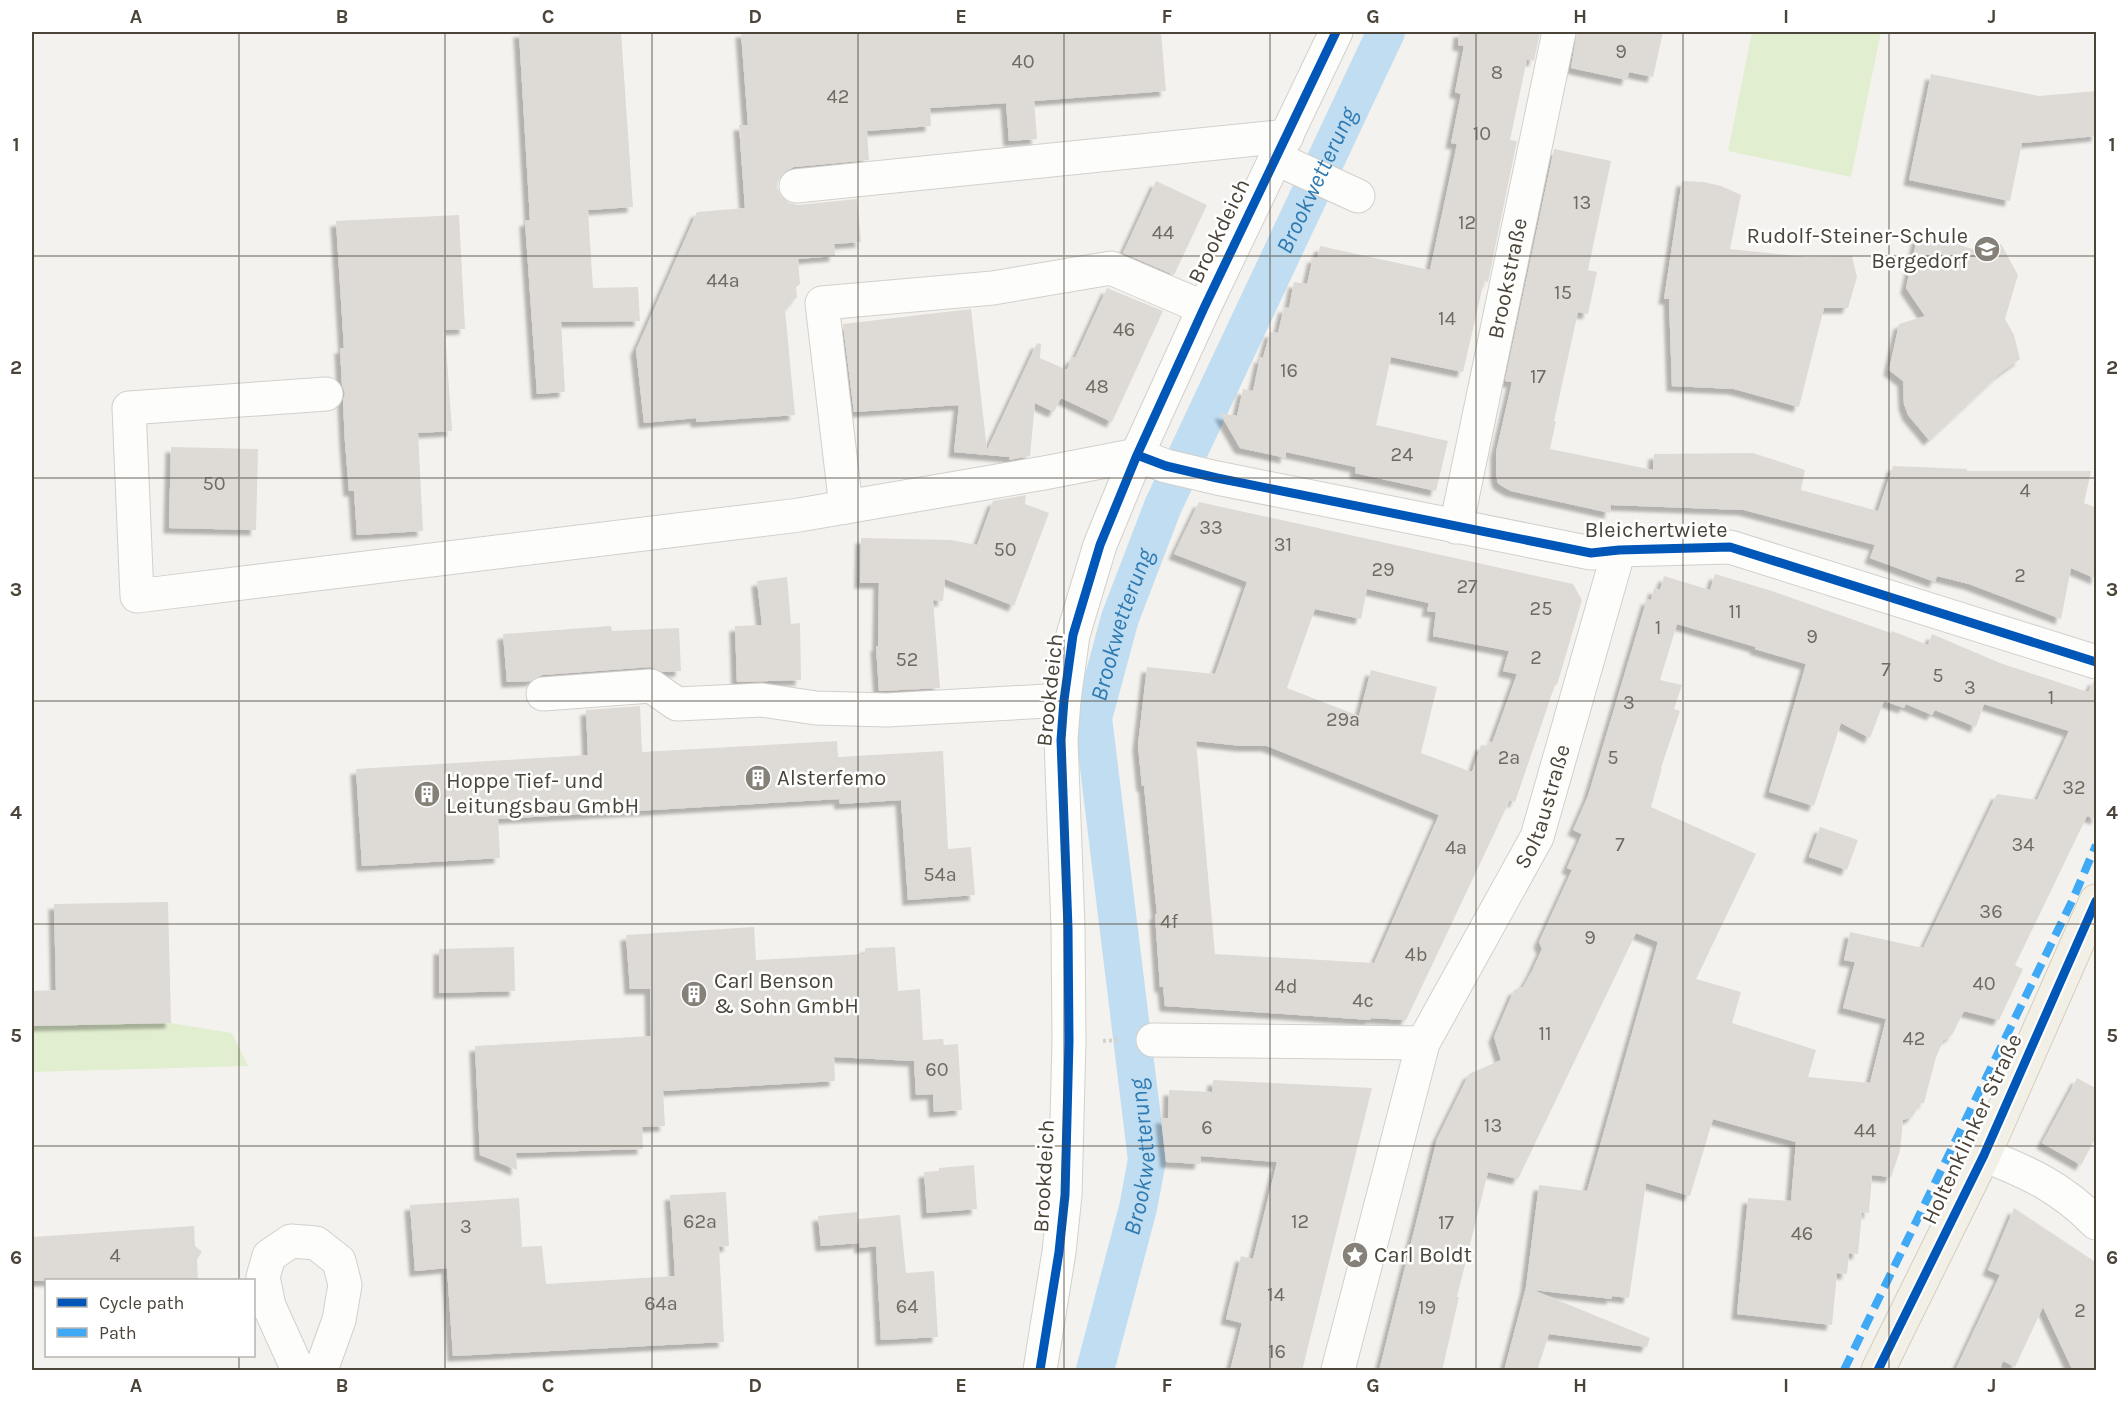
<svg xmlns="http://www.w3.org/2000/svg" width="2128" height="1402" viewBox="0 0 2128 1402" font-family="Karla,sans-serif">
<style>
.green{fill:#e1eecf}
.lines{fill:none;stroke-linecap:round;stroke-linejoin:round}
.canal{stroke:#c0ddf1;stroke-width:38}
.building{fill:#dedbd6;fill-rule:evenodd;filter:url(#shadow)}
.minor-casing{stroke:#d2d0cb;stroke-width:35}
.major-casing{stroke:#d6cebb;stroke-width:35}
.path{stroke:#d3d2cc;stroke-width:4;stroke-dasharray:3 3;stroke-linecap:butt}
.minor{stroke:#fdfdfc;stroke-width:33}
.major{stroke:#f2efe6;stroke-width:33}
.quiet{stroke:#3fa9f5;stroke-width:8;stroke-dasharray:15 8;stroke-linecap:butt}
.cycleway-casing{stroke:#fff;stroke-width:13}
.cycleway{stroke:#0057b8;stroke-width:9}
.grid{fill:none;stroke:#4b4439;stroke-width:1.5;stroke-opacity:0.55}
.labels{text-anchor:middle;dominant-baseline:central;stroke-width:5;stroke-linejoin:round;paint-order:stroke}
.number-label{font-size:20px;fill:#706a61}
.street-label{font-size:22px;fill:#4b4439;stroke:#fff}
.poi-label{font-size:22px;fill:#4b4439;stroke:#fff;text-anchor:start}
.water-label{font-size:24px;font-style:italic;fill:#2e7ab2;stroke:#fff}
.neatline{fill:none;stroke:#4b4439;stroke-width:2}
.grid-label{font-size:20px;text-anchor:middle;font-weight:bold;fill:#4b4439}
</style>
<defs>
<filter id="shadow"><feDropShadow dx="-5.5" dy="5.5" stdDeviation="1.5" flood-color="#0004"/></filter>
</defs>
<rect width="100%" height="100%" fill="#f4f2ee"/>
<path class="green" d="M1752,32h129l-30,145 -123,-26z
M56,1008l1,17 114,-2 61,10 16,33 -216,6v-63z"/>
<g class="lines">
<path class="canal" id="s1" d="M1095,1370l43,-162 9,-48 -54,-442 27,-100 43,-112 223,-474"/>
</g>
<path class="building" d="M519,32h102l12,175 -45,3 5,78 45,-1 2,34 -79,1 4,70 -28,2 -12,-173 5,-1z
M741,32h420l5,59 -132,10 3,38 -28,2 -3,-38 -76,5 1,18 -64,5 2,29 -75,7 -8,4 -7,7 -2,9 4,9 8,7 9,2 59,-6 4,43 -27,2 1,12 -37,3 2,25 -4,3 1,10 -12,13 10,105 -99,7v-4l-52,5 -8,-73 61,-138 48,-4 -6,-83h9z
M1459,32h81l-6,29 -7,-2 -17,81 7,1 -29,141 -4,-1 -21,91 -72,-15 -15,68 72,16 -12,50 -81,-18 1,-6 -70,-15v6l-46,-10 -20,-35 17,3 6,-27 10,2 7,-34 3,1 7,-26 8,1 6,-26 5,1 5,-26 13,2 6,-27 4,1 3,-12 110,24 27,-126 -6,-1 10,-49 -6,-2 9,-46 -6,-1z
M1577,32h86l-10,45 -24,-5 -2,8 -56,-12z
M1931,74l108,22 58,-5v45l-75,7 -12,58 -101,-21z
M1554,149l57,12 -23,109 9,2 -9,42 -10,-2 -24,109h2l-6,28 103,21 1,-16 99,-1 52,17 -4,20 77,21 15,-45 74,3v2h124l-7,32 13,5v71l-26,-11 -10,51 -92,-35 -32,-8 -2,6 -65,-24 5,-13 -131,-35 -133,-5 -1,8 -99,-22 -9,-5 -4,-3 -2,-8v-23l16,-70 -7,-1z
M1156,181l51,24 -33,70 -51,-22z
M1682,181l22,1 17,4 20,9 -11,54 77,8 45,-1 5,21 -9,31h-24l-25,99 -65,-18 -62,-3 -3,-87h-5z
M459,215l6,114 -20,1 7,101 -34,2 5,98 -66,4 -3,-44h-5l-4,-49 -2,-41 2,-8 -3,-8 -2,-37h4l-8,-127z
M1940,230l20,15 12,4 12,1 17,-6 17,31 -13,44 9,16 6,24 -21,15 -70,66 -21,-25 -4,-11 -1,-23 -14,-11 10,-46 26,-8 -19,-28 11,-50z
M1107,288l56,23 -51,111 -51,-24 -7,14 -19,-9 -5,53 -21,4 1,-3 -56,-5 5,-47 -105,7 -11,-88 128,-15 16,141 50,-107 4,1 -1,14 27,12 5,-13 3,1z
M171,447l87,2 -2,81 -87,-2z
M1026,495l-1,9 24,9 -35,93 -69,-27 -2,22 -10,-1 7,88 -61,3 -3,-45h2l1,-63h-19l1,-45 90,2 26,5 16,-44z
M1199,502l374,82 9,16 -25,85h-2l-40,117 -5,-2 -104,220 -35,-2v2l-206,-14 -2,-19h-3l-5,-73h2l-13,-128h-2l-4,-41 9,-78 68,7 32,-92 -73,-28zM1367,589l62,14 -2,8 9,1 -3,24 76,15 -6,20 14,3 -25,69 -3,-2 -2,5 -6,-1 -9,27 -51,-19 16,-66 -66,-17 -12,46 -72,-28 28,-79 46,10zM1196,741l46,5h25l172,69 -65,148 -159,-9z
M1715,574l57,17 119,42 1,-2 36,14 4,-11 68,29 88,29 6,-12h3v139l-10,-3 -72,149 8,4 -24,51 -35,-9 -12,24 -9,6 -7,16 -12,46h-3l-9,14 -9,3 -3,31 -9,26 -19,-2 -3,38 -7,-1 -4,42 -9,-1 -2,21 -10,-1 -5,52 -95,-11 11,-116 43,3 5,-59 -83,-23 -23,77 -44,-13 -17,115 -17,-2v3l-79,-9 117,48 -3,9 -98,-13 -12,37h-33l22,-84 13,-102 48,6 71,-249 -22,-9 -118,246 -30,-7 -31,125h2l-17,74h-63l58,-232 32,-65 32,-14 -7,-23 20,-47 9,-3 9,-16 10,-22 -3,-7 33,-72 -5,-2 15,-34 -9,-4 15,-34 59,-197 4,1 3,-12 6,2 4,-14 46,14zM1677,624l79,23 -1,2 51,15 -37,128 45,14 27,-83 29,15 14,-37 20,7 2,-4 26,11 3,-5 41,17 8,-23 85,27 -32,69 -40,-6 -74,154 -73,-16 -6,28 11,2 -12,46 43,11 -16,64 -62,-6 8,-27 -84,-27 9,-31 -45,-13 60,-125 -105,-47 11,-39h-1l19,-57 -6,-2 8,-24 -22,-5z
M787,577l4,47 9,-1 1,57 -64,2 -2,-56 27,-1 -5,-44z
M611,626l1,5 67,-3 2,43 -18,1 -13,-5 -108,8 -11,6 -24,1 -4,-48z
M640,706l2,46 195,-11 1,16 105,-6 5,98 23,-2 4,48 -67,5 -7,-100 -61,4 -1,-5 -341,20 2,39 -138,8 -6,-97 232,-14 -2,-45z
M1820,827l38,13 -11,30 -38,-13z
M168,902l3,121 -139,3v-35l24,-1 -2,-86z
M754,927l2,33 109,-6v-6l30,-1 3,44 22,-2 3,51 20,-1 1,6 14,-1 4,66 -28,2 -1,-18 -17,1 -2,-34 -80,-4 1,24 -172,10 2,35 -23,1 1,22 -127,4 1,17 -37,-15 -5,-109 176,-10 -1,-47h-20l-4,-54z
M514,947l1,44 -76,2v-44z
M2077,1078l20,11v46l-16,30 -39,-22z
M1213,1080l159,8 -70,283h-72l12,-48 -16,-4 15,-63 12,3 24,-97 -76,-6 -1,8 -34,-2 -5,-44h7l1,-28 43,2z
M974,1165l3,44 -50,4 -3,-41 15,-1v-3z
M726,1192l3,54 -10,1 5,95 -271,14 -6,-88 -32,3 -5,-66 109,-7 3,49 20,-1 4,38 129,-8 -5,-81z
M2014,1208l83,55v108h-24l-30,-64 -28,60 -12,-6 -4,10h-44l45,-96 -12,-5z
M857,1212l2,31 -38,3 -3,-30z
M900,1215l6,58 28,-2 4,66 -57,3 -5,-94 -16,2 -2,-29z
M194,1226l1,20 7,6 -5,7 1,20 -166,2v-44z"/>
<g class="lines">
<defs>
<g id="minor">
<path d="M1275,158l83,38"/>
<path d="M796,186l491,-50"/>
<path d="M326,394l-197,14 8,188 662,-81 245,-42 93,-18 29,11 51,12 374,75 28,-3 111,-3 366,115"/>
<path d="M846,507l-24,-204 171,-15 118,-20 93,40"/>
<path id="s2" d="M1456,527l103,-495"/>
<path d="M543,694l108,-8 26,18 85,-4 54,8 71,2 177,-10"/>
<path d="M1153,1040l270,3"/>
<path d="M1984,1155c45,18 77,32 112,68"/>
<path d="M298,1370l-29,-64 -6,-29 6,-21 22,-15 25,2 23,18 6,24 -6,35 -18,50"/>
<path d="M1040,1370l19,-118 6,-57 4,-154 -1,-113 -7,-188 3,-40 9,-65 27,-90 37,-90 67,-147 132,-276"/>
<path id="s3" d="M1338,1370l85,-327 114,-206 82,-287"/>
</g>
<path id="major" d="M1878,1370l106,-215 112,-254"/>
</defs>
<use href="#minor" class="minor-casing"/>
<use href="#major" class="major-casing"/>
<path class="path" d="M1103,1041l16,-1"/>
<use href="#minor" class="minor"/>
<use href="#major" class="major"/>
<path class="quiet" d="M1844,1370l229,-471 23,-54"/>
<defs>
<path id="cycleway" d="M1137,455l29,11 51,12 374,75 28,-3 111,-3 366,115
M1040,1370l19,-118 6,-57 4,-154 -1,-113 -7,-188 3,-40 9,-65 27,-90 37,-90 67,-147 132,-276
M1878,1370l106,-215 112,-254"/>
</defs>
<use href="#cycleway" class="cycleway-casing"/>
<use href="#cycleway" class="cycleway"/>
</g>
<path class="grid" d="M239,32v1248M445,32v1338M652,32v1338M858,32v1338M1064,32v1338M1270,32v1338M1476,32v1338M1683,32v1338M1889,32v1338M32,256h2064M32,478h2064M32,701h2064M32,924h2064M32,1146h2064M239,1356v14"/>
<defs>
<symbol id="school-disc" viewBox="-11 -11 22 22"><circle r="9.5" fill="#868178" stroke="#fff"/><path d="M0-5L7-2L0 1L-7-2ZM-4 1L0 2.5L4 1V4Q0 6-4 4Z" fill="#fff"/></symbol>
<symbol id="building-disc" viewBox="-11 -11 22 22"><circle r="9.5" fill="#868178" stroke="#fff"/><path d="M-4-6H4V6H1V3H-1V6H-4ZM-2.5-4.3h1.7v1.8h-1.7ZM.8-4.3h1.7v1.8H.8ZM-2.5-1h1.7V.8h-1.7ZM.8-1h1.7V.8H.8Z" fill="#fff"/></symbol>
<symbol id="sight-disc" viewBox="-11 -11 22 22"><circle r="9.5" fill="#868178" stroke="#fff"/><path d="M0-6L1.8-2.2L6-1.7L2.9 1.2L3.7 5.4L0 3.3L-3.7 5.4L-2.9 1.2L-6-1.7L-1.8-2.2Z" fill="#fff"/></symbol>
</defs>
<g fill-rule="evenodd">
<use href="#school-disc" x="1972" y="234" width="30" height="30"/>
<use href="#building-disc" x="743" y="763" width="30" height="30"/>
<use href="#building-disc" x="412" y="779" width="30" height="30"/>
<use href="#building-disc" x="679" y="979" width="30" height="30"/>
<use href="#sight-disc" x="1340" y="1240" width="30" height="30"/>
</g>
<g class="labels">
<g class="number-label">
<text x="1621" y="51">9</text>
<text x="1023" y="61">40</text>
<text x="1497" y="72">8</text>
<text x="838" y="96">42</text>
<text x="1482" y="133">10</text>
<text x="1582" y="202">13</text>
<text x="1467" y="222">12</text>
<text x="1163" y="232">44</text>
<text x="723" y="280">44a</text>
<text x="1563" y="292">15</text>
<text x="1447" y="318">14</text>
<text x="1124" y="329">46</text>
<text x="1289" y="370">16</text>
<text x="1538" y="376">17</text>
<text x="1097" y="386">48</text>
<text x="1402" y="454">24</text>
<text x="214" y="483">50</text>
<text x="2025" y="490">4</text>
<text x="1211" y="527">33</text>
<text x="1283" y="544">31</text>
<text x="1005" y="549">50</text>
<text x="1383" y="569">29</text>
<text x="2020" y="575">2</text>
<text x="1467" y="586">27</text>
<text x="1541" y="608">25</text>
<text x="1735" y="611">11</text>
<text x="1658" y="627">1</text>
<text x="1812" y="636">9</text>
<text x="1536" y="657">2</text>
<text x="907" y="659">52</text>
<text x="1886" y="669">7</text>
<text x="1938" y="675">5</text>
<text x="1970" y="687">3</text>
<text x="2051" y="697">1</text>
<text x="1629" y="702">3</text>
<text x="1343" y="719">29a</text>
<text x="1509" y="757">2a</text>
<text x="1613" y="757">5</text>
<text x="2074" y="787">32</text>
<text x="1620" y="844">7</text>
<text x="2023" y="844">34</text>
<text x="1456" y="847">4a</text>
<text x="940" y="874">54a</text>
<text x="1991" y="911">36</text>
<text x="1169" y="921">4f</text>
<text x="1590" y="937">9</text>
<text x="1416" y="954">4b</text>
<text x="1984" y="983">40</text>
<text x="1286" y="986">4d</text>
<text x="1363" y="1000">4c</text>
<text x="1545" y="1033">11</text>
<text x="1914" y="1038">42</text>
<text x="937" y="1069">60</text>
<text x="1493" y="1125">13</text>
<text x="1207" y="1127">6</text>
<text x="1865" y="1130">44</text>
<text x="700" y="1221">62a</text>
<text x="1300" y="1221">12</text>
<text x="1446" y="1222">17</text>
<text x="466" y="1226">3</text>
<text x="1802" y="1233">46</text>
<text x="115" y="1255">4</text>
<text x="1276" y="1294">14</text>
<text x="661" y="1303">64a</text>
<text x="907" y="1306">64</text>
<text x="1427" y="1307">19</text>
<text x="2080" y="1310">2</text>
<text x="1277" y="1351">16</text>
</g>
<g class="street-label">
<text transform="translate(1219 231) rotate(-64)">Brookdeich</text>
<text stroke="none"><textPath href="#s2" startOffset="254">Brookstraße</textPath></text>
<text x="1656" y="530">Bleichertwiete</text>
<text transform="translate(1050 690) rotate(-84)">Brookdeich</text>
<text stroke="none"><textPath href="#s3" startOffset="604">Soltaustraße</textPath></text>
<text transform="translate(1972 1129) rotate(-65)">Holtenklinker Straße</text>
<text transform="translate(1044 1176) rotate(-87)">Brookdeich</text>
</g>
<g class="poi-label">
<text x="1968" y="236" text-anchor="end">Rudolf-Steiner-Schule<tspan x="1968" dy="25">Bergedorf</tspan></text>
<text x="777" y="778">Alsterfemo</text>
<text x="446" y="781">Hoppe Tief- und<tspan x="446" dy="25">Leitungsbau GmbH</tspan></text>
<text x="714" y="981">Carl Benson<tspan x="714" dy="25">&amp; Sohn GmbH</tspan></text>
<text x="1374" y="1255">Carl Boldt</text>
</g>
<g class="water-label">
<text stroke="none"><textPath href="#s1" startOffset="1245">Brookwetterung</textPath></text>
<text stroke="none"><textPath href="#s1" startOffset="759">Brookwetterung</textPath></text>
<text stroke="none"><textPath href="#s1" startOffset="219">Brookwetterung</textPath></text>
</g>
</g>
<rect width="2128" height="1402" fill="none" stroke="#ffffff" stroke-width="66"/>
<rect x="45" y="1279" width="210" height="78" fill="#ffffff" stroke="#b7b4b0" stroke-width="1.5"/>
<rect x="57" y="1298" width="30" height="9" fill="#0057b8" stroke="#b7b4b0" stroke-width="1.5"/>
<text x="99" y="1309" font-size="18" fill="#4b4439">Cycle path</text>
<rect x="57" y="1328" width="30" height="9" fill="#3fa9f5" stroke="#b7b4b0" stroke-width="1.5"/>
<text x="99" y="1339" font-size="18" fill="#4b4439">Path</text>
<rect x="33" y="33" width="2062" height="1336" class="neatline"/>
<g class="grid-label">
<text x="136" y="23">A</text>
<text x="342" y="23">B</text>
<text x="548" y="23">C</text>
<text x="755" y="23">D</text>
<text x="961" y="23">E</text>
<text x="1167" y="23">F</text>
<text x="1373" y="23">G</text>
<text x="1580" y="23">H</text>
<text x="1786" y="23">I</text>
<text x="1992" y="23">J</text>
<text x="16" y="151">1</text>
<text x="2112" y="151">1</text>
<text x="16" y="374">2</text>
<text x="2112" y="374">2</text>
<text x="16" y="596">3</text>
<text x="2112" y="596">3</text>
<text x="16" y="819">4</text>
<text x="2112" y="819">4</text>
<text x="16" y="1042">5</text>
<text x="2112" y="1042">5</text>
<text x="16" y="1264">6</text>
<text x="2112" y="1264">6</text>
<text x="136" y="1392">A</text>
<text x="342" y="1392">B</text>
<text x="548" y="1392">C</text>
<text x="755" y="1392">D</text>
<text x="961" y="1392">E</text>
<text x="1167" y="1392">F</text>
<text x="1373" y="1392">G</text>
<text x="1580" y="1392">H</text>
<text x="1786" y="1392">I</text>
<text x="1992" y="1392">J</text>
</g>
</svg>
